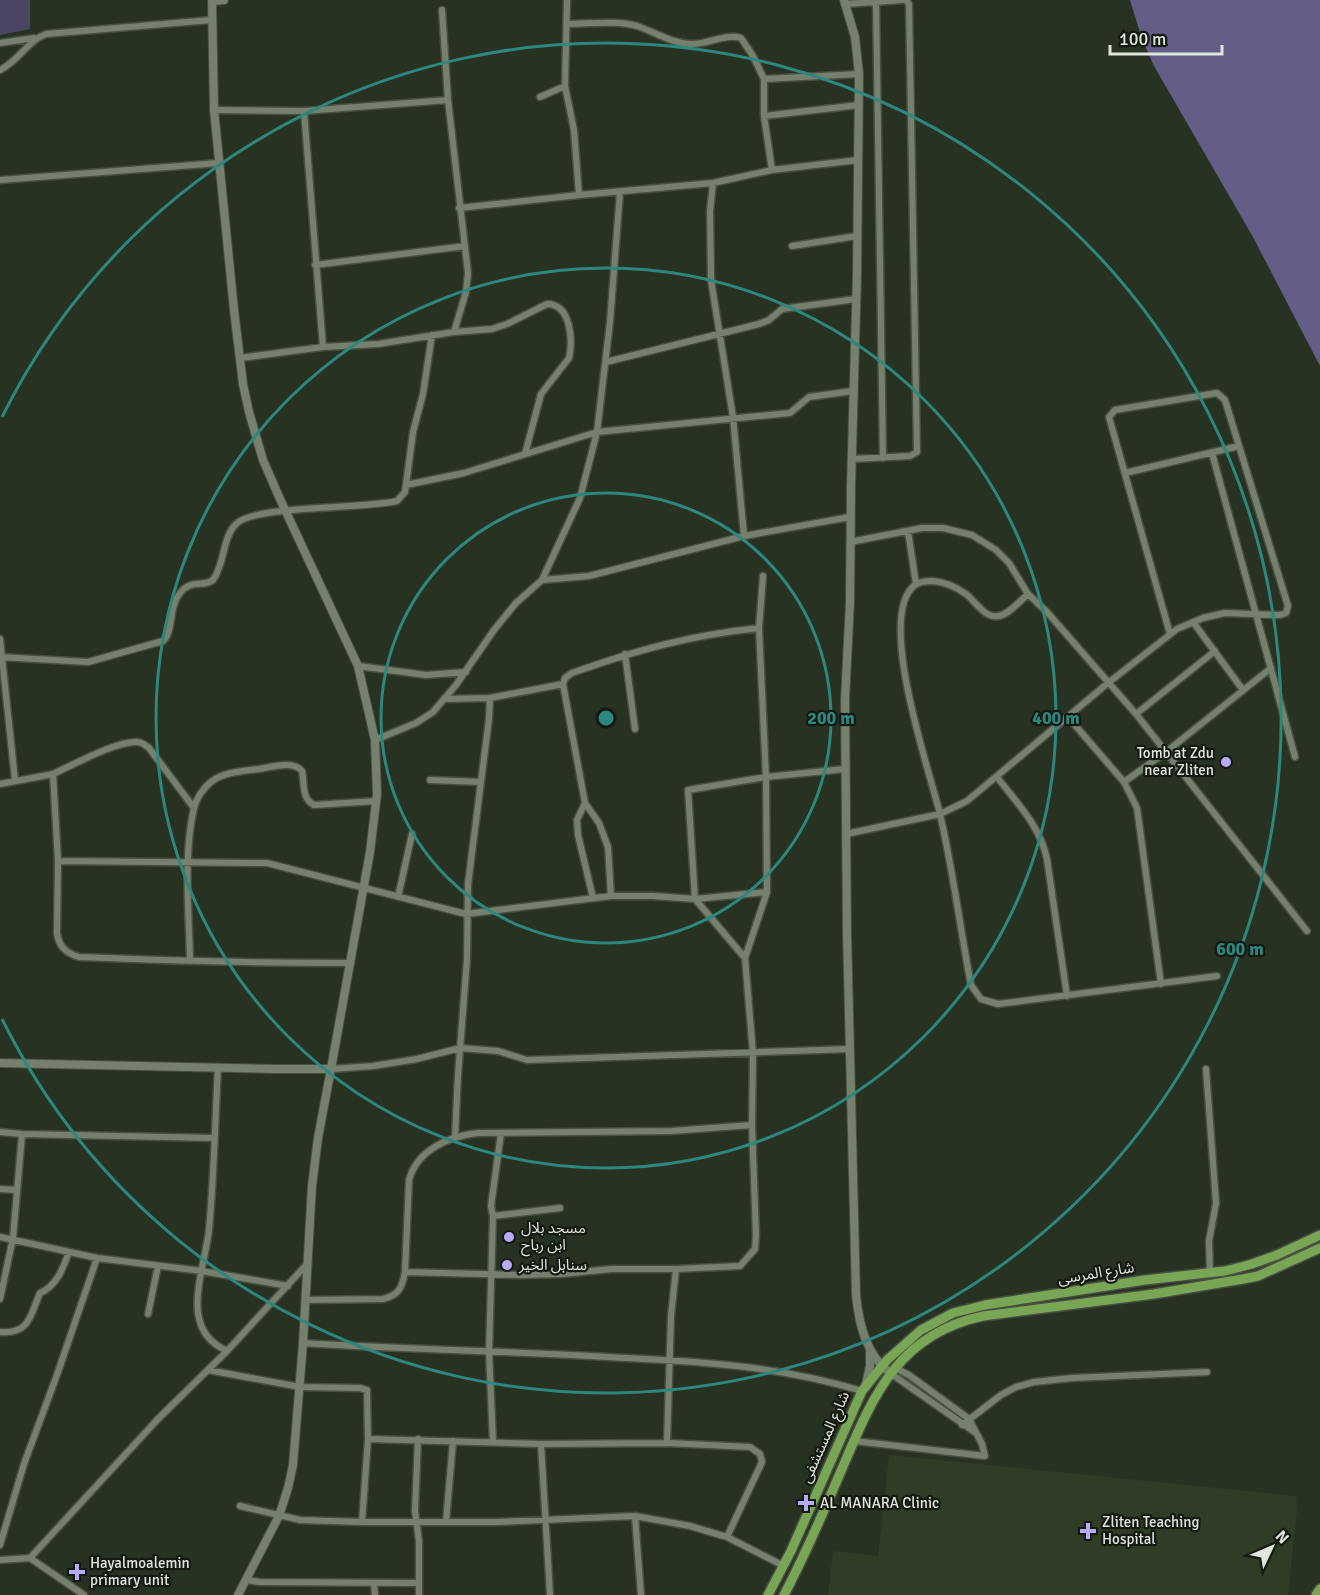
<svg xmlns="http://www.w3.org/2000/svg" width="1320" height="1595" viewBox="0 0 1320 1595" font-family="Signika,'Noto Sans Arabic',sans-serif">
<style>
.built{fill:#2f3c26}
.green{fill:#4a4661}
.water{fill:#635d87}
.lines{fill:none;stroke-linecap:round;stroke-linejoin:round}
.minor-casing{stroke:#474f41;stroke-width:9}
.tertiary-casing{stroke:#474f41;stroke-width:10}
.primary-casing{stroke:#474f41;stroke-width:12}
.minor{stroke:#75816e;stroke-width:6}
.tertiary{stroke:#75816e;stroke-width:8}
.primary{stroke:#79a654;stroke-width:9}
.ring{fill:none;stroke:#2e877e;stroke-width:3}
.poi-dot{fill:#b7abf8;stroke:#141911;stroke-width:2}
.labels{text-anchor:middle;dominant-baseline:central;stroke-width:4.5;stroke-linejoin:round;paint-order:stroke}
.poi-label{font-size:15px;fill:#e0e6dc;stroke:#141911;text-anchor:start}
.street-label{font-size:15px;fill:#e0e6dc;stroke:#141911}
.centre{fill:#2e877e;stroke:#141911;stroke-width:3}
.ring-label{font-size:18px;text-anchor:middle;font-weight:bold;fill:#2e877e;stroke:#141911;stroke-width:4.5;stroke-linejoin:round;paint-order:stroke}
</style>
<rect width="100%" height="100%" fill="#283222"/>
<path class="built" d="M889,1455l407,41 1,15 -9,84h-460l5,-44 45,5z"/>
<path class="green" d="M0,0h30v29l-30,6z"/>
<path class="water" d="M1130,0h190v366l-67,-129 -99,-171 -12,-27z"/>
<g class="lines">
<defs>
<path id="minor" d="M567,0l-2,86 9,44 5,65
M876,2l7,456
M846,4l56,-4
M442,10l6,90 20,173 -2,19 -12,40
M567,24c22,0 49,-4 70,2 18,6 34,17 53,18 17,1 35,-11 51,-6l12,18 11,23v37l8,54
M0,43l34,-5
M0,70c19,-9 27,-29 46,-36l165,-14
M764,79l95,-5
M540,97l25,-11
M214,110l90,1 144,-11
M304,111l19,236
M764,116l95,-11
M0,180l219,-17
M713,183l-3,28 1,69 22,137 11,119
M459,208l120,-13 134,-12 59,-13 86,-10
M792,246l65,-10
M315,265l150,-19
M240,358l83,-11 55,-3 76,-12 38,-3 15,-5 40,-20c24,0 26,36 22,54l-28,36 -16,60
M606,362l153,-38 10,-4 13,-11 74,-10
M1212,453l83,304
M852,459l58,-3 7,-4 -8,-448 -3,-4
M1125,473l114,-27
M406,485l58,-12 133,-41 193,-19 19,-16 44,-6
M908,531l8,53
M850,542l72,-14h21l29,7 24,15 13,13 19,31 19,18 89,102 171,217
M763,576l-4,52 7,149 1,115
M542,580l38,-82 17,-66 13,-110 10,-130
M1028,594c-8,7 -19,20 -29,22 -14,3 -23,-14 -33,-22 -10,-7 -21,-12 -33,-13 -6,0 -13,0 -18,4 -40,30 15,187 25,229 13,56 20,114 31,171l10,14 17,5 219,-28
M1193,622l50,68
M0,639l15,141
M625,654l10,75
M0,657l88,5 75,-21c11,-10 5,-33 17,-48 12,-15 22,-5 33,-13 12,-16 9,-42 23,-56 18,-19 128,-15 161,-23l8,-9 1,-7 7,-53 10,-38 9,-59
M358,666l68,9 40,-3
M490,698l73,-14
M444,699l46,-1 -1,21 -21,165 -1,75 -9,116 -3,62
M1136,714l79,-63
M1068,717l56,65 13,26 24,176
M375,740l41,-17 17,-11 23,-27 38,-55 22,-27 26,-23 47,-4 155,-40 106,-19
M53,774c20,-9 63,-33 84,-32 5,0 8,3 12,6l45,60
M997,777c20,26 43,49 50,82l20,137
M430,780l51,2
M1124,782l42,-30 105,-84
M0,784l53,-10 5,87 -1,72c2,14 9,20 22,24 91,4 182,6 272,6
M585,803l-8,17 1,15 15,63
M846,834l94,-20 27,-13 141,-118 69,-54 26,-11 22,-5 55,2 6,-2 2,-7 -63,-206 -8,-7 -102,17 -6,7 61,217
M58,861l209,2 199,51 145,-18h42l42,3 72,-7 -22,66 8,96 -1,71 -81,6 -193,2c-29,3 -61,17 -69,47l-4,92c-3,16 -6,23 -22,27l-77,1
M611,896l-3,-49 -9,-24 -14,-20 -22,-119 2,-6 7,-5c65,-23 119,-38 187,-45
M398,897l14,-63
M745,958l-50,-59 -7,-109 78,-13 79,-8
M190,960c-1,-48 -7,-105 4,-152 2,-9 9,-20 17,-26 12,-10 32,-11 48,-13 13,-2 34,-9 43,2 3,13 -1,27 12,34l62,-4
M218,1068c-3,54 -4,109 -9,162 -3,26 -14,57 -11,83 3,19 12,30 29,38
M331,1069l42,-3 44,-7 43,-11 38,3 29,9 323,-11
M1206,1069l10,134 -7,38 1,31
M0,1132l22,2 192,4
M0,1189l16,1
M493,1216l67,-8
M0,1237l97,21 105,13 86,15
M405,1272l113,3 44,-1 49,-5h65l64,-3 15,-17 1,-14 -4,-110
M0,1299l13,-61 9,-104
M148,1314l10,-48
M0,1332c30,2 30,-16 40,-39 17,-7 23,-25 29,-41
M303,1343c108,7 216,8 324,15 82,4 156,9 235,33
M208,1370l92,17 60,1 7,2 1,49 -6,83
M890,1373l86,60
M962,1425l39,-30 15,-8 18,-5 38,-4 135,-6
M368,1439l173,5 126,-1 83,4 10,7 2,8 -35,75
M418,1439l-3,72 4,30v54
M854,1441l131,15 -3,-12 -13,-25 -60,-44 -14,-7
M493,1442l-4,-90 4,-136 -2,-10 10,-73
M667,1443l4,-127 5,-47
M541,1444l9,151
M240,1506l60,14 62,2h135l138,-6 55,10 37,11 57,29
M635,1516l6,79
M446,1522l7,-81
M0,1545l24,-81 34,-92 39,-114
M30,1558l54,37
M0,1560l30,-2 127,-138 70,-69 81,-88
M246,1580l14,2 159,1
M374,1584l1,11"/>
<path id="tertiary" d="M844,0l11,37 4,37 -2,201 -6,211 -1,116 -5,98 2,233 9,362c3,29 10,60 34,78
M212,1l12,-1
M0,1063l276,6h55l39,-217 7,-58 -2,-54 -17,-74 -78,-167 -17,-39 -14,-48 -6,-28 -9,-74 -20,-200 -2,-110
M866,1384l4,-18v-14
M238,1595l41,-79 9,-28 5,-23 10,-122 9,-157 6,-48 13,-69"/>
<path id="primary" d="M768,1595l23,-44 71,-160 25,-31 34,-30 32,-17 32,-8 160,-25 80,-9 27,-7 25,-9 43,-20
M784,1595c20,-38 37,-77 54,-117 32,-74 55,-143 145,-162l171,-22 89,-15 15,-3 62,-28
M1316,1595l4,-6"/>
</defs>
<use href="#minor" class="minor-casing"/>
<use href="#tertiary" class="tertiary-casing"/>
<use href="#primary" class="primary-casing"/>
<use href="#minor" class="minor"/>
<use href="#tertiary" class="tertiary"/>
<use href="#primary" class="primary"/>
</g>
<g class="ring">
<circle cx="606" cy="718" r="225"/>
<circle cx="606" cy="718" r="450"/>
<path d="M2 417A675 675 0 1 1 2 1019"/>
</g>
<g class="poi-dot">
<circle cx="1226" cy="762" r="6"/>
<circle cx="509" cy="1237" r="6"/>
<circle cx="507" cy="1265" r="6"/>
<path d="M803 1494h6v6h6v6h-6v6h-6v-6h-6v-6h6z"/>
<path d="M1085 1522h6v6h6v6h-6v6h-6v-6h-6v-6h6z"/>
<path d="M74 1563h6v6h6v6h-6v6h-6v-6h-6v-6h6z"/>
</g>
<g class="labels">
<g class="poi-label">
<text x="1214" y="753" text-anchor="end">Tomb at Zdu<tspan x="1214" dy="17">near Zliten</tspan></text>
<text x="521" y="1228">مسجد بلال<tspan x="521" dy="17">ابن رباح</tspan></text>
<text x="519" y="1265">سنابل الخير</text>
<text x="820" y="1503">AL MANARA Clinic</text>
<text x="1102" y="1522">Zliten Teaching<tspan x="1102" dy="17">Hospital</tspan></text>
<text x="90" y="1563">Hayalmoalemin<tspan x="90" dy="17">primary unit</tspan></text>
</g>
<g class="street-label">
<text transform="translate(1096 1273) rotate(-9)">شارع المرسى</text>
<text transform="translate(825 1437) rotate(-66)">شارع المستشفى</text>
</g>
</g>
<circle cx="606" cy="718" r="9" class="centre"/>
<g class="ring-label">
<text x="831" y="724">200 m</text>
<text x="1056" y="724">400 m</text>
<text x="1240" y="955">600 m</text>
</g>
<g transform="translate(1272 1547) rotate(46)" stroke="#141911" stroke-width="4.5" paint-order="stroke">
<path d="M0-4.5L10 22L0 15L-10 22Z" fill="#e0e6dc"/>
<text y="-9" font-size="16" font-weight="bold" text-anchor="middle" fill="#e0e6dc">N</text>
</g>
<path d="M1110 45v9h112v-9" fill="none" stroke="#e0e6dc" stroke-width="3"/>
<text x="1119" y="45" font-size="18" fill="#e0e6dc" stroke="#141911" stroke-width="4.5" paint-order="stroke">100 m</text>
</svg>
